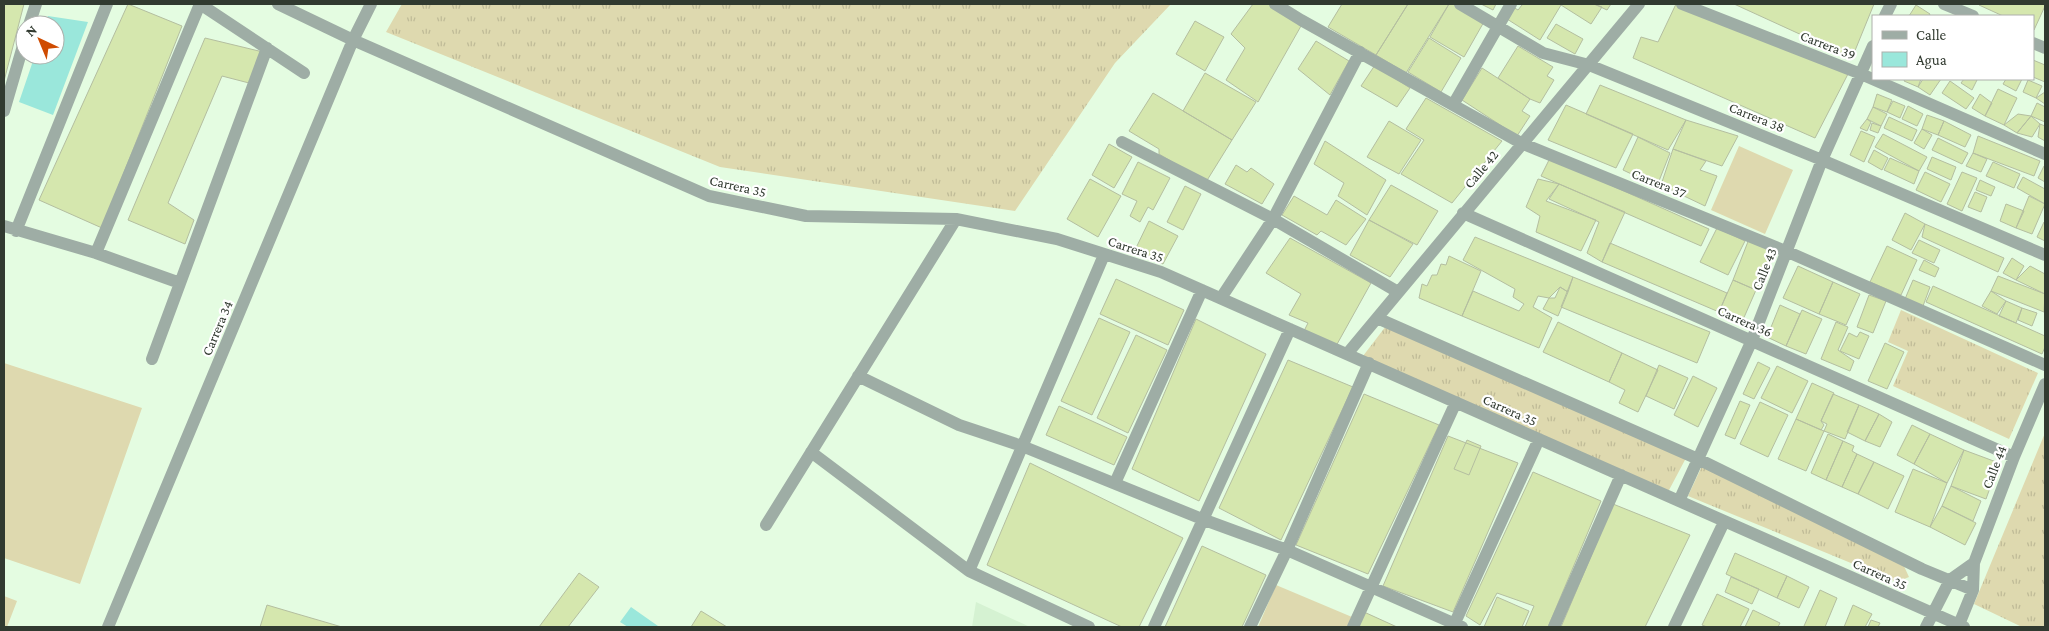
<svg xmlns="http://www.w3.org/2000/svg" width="2049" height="631" viewBox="0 0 2049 631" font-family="'Crimson Pro',serif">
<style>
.built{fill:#d5f2d2}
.grass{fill:url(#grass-tufts)}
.pitch{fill:#ded9af}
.water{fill:#9ae7db}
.building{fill:#d5e7ae;stroke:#b4bea0}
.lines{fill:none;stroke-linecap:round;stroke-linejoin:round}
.minor{stroke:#9eada5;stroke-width:12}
.labels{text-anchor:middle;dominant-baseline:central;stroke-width:4.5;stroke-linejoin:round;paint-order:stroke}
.street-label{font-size:14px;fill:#313a30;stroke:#fff}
</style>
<defs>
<pattern id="grass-tufts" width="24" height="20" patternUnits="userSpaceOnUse" patternTransform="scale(1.25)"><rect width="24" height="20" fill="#ded9af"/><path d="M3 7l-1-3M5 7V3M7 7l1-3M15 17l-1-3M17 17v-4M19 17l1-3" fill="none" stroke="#bfbb97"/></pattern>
</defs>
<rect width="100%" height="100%" fill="#e4fce1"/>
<path class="built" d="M976,602l54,25h-58z"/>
<path class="grass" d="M402,4h769l-56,59 -100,148 -295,-44 -334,-135z
M1901,310l137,63 -29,66 -116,-53 15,-35 -20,-9z
M1386,326l300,132 -18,34 -305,-136z
M2045,433v194h-23l-48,-23z
M1702,466l201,98 6,13 -12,5 -209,-86z"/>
<path class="pitch" d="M1739,146l54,24 -28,64 -54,-24z
M4,363l138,45 -62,176 -76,-26z
M1276,585l76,32 -4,10h-90z
M4,596l13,5 -10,26h-3z"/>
<path class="water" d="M48,16l40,6 -35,93 -34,-13 16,-47h20v-30h-10z
M631,607l27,19 -1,1h-29l-8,-5z"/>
<path class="building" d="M4,4h20l-20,77z
M128,4l54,22 -80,202 -63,-28z
M1253,4h16l32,22 -43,76 -32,-22 19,-32 -14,-14z
M1342,4h66l-32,51 -48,-28z
M1408,4h41l-43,69 -30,-18z
M1449,4h8l28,16 -21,37 -34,-20z
M1481,4h15l-3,6z
M1519,4h40l2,1 -21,35 -33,-21 6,-12 5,3 4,-5z
M1562,4h32l8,3 -11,17 -30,-19z
M1594,4h17l-4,6z
M1676,4h5l167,70 -33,64 -182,-80 8,-21 17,5z
M1734,4h140l-22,54z
M1980,4h65v2l-11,24 -1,-14h-30l-24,-11z
M1916,5l14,9 -1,2h-20z
M1195,21l29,16 -19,34 -29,-17z
M1556,24l27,15 -8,15 -28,-16z
M205,38l58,14 -14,31 -27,-7 -54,127 26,17 -9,24 -57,-24z
M1429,38l32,20 -20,34 -33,-20z
M1316,41l33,20 -19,34 -32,-26z
M1518,46l35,21 -6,9 7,4 -14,23 -10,-4 -32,-21z
M2033,60l12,5v17l-12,-5z
M1375,65l35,23 -13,19 -36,-21z
M1482,68l48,31 -8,12 8,5 -13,20 -55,-36z
M1205,73l51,29 -24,38 -49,-29z
M1905,79h16l-3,8 -14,-6z
M1923,79h18l-11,16 -12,-8z
M1964,79h11l2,1 -5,10 -11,-7z
M2006,79h16l-6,12 -13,-7z
M2028,80l14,6 -6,12 -13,-6z
M1950,81l24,17 -8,11 -24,-16z
M1600,85l86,35 -18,30 -82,-36z
M1998,89l19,9 -13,27 -19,-9z
M2045,92v12l-9,-6z
M1153,93l79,47 -26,42 -47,-28v-5l-30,-18z
M1877,94l15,6 -5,12 -14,-5z
M1980,94l12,9 -7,13 -13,-8z
M1426,98l76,43 -50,62 -51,-29 23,-34 -18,-11z
M1893,101l12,5 -5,12 -13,-6z
M2037,103l8,4v15l-14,-6z
M1566,105l67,29 -17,34 -68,-28z
M1908,106l15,8 -6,12 -15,-7z
M1873,107l14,7 -6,12 -14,-7z
M2018,114l13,2 -14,17 -13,-8z
M1927,115l17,6 -6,14 -16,-6z
M2031,116l9,8 -8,13 -15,-4z
M1889,117l28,13 -5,11 -28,-13z
M1867,119l4,3 -4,9 -7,-3z
M1686,120l52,16 -16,30 -49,-17z
M1389,121l32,19 -22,34 -32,-17z
M1944,121l27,14 -6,12 -27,-12z
M1872,123l9,3 -3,7 -8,-3z
M2040,124l5,2v15l-7,-4z
M1922,129l10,6 -8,14 -10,-6z
M1861,131l14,6 -11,25 -14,-7z
M1883,134l44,23 -8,14 -44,-24z
M1978,136l62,25 -6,15 -61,-23z
M1638,137l32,16 -13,33 -34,-16z
M1938,138l30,15 -6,11 -30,-14z
M1325,141l61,39 -19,35 -29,-19 6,-13 -30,-19z
M1109,144l23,13 -18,31 -22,-13z
M1673,149l33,12 -6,9 17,6 -12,30 -44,-21z
M1874,150l14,8 -6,12 -14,-8z
M1973,153l14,6 -6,13 -15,-6z
M1932,157l24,10 -5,13 -24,-11z
M1550,158l159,71 -8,17 -160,-70z
M1890,158l29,13 -5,13 -30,-14z
M1138,162l32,16 -17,32 -5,-3 -8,15 -10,-6 7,-15 -15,-7z
M1993,162l27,12 -6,14 -28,-12z
M1236,165l11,7 4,-4 23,16 -12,20 -37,-20z
M2044,166l1,1v15l-7,-4z
M1925,172l25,12 -9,18 -25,-12z
M1962,172l15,6 -15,33 -15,-7z
M2023,177l22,12v15l-28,-16z
M1090,179l31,17 -23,41 -31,-18z
M1538,179l21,5 -13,17 50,19 -15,31 -45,-19 4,-16 -14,-9z
M1980,180l15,7 -4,9 -15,-6z
M1559,184l66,28 -23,50 -15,-9 12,-31 -50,-23z
M1391,185l47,26 -21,34 -48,-25z
M1185,186l16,8 -18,36 -16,-8z
M1975,192l12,5 -6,15 -13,-5z
M1294,196l33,19 9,-15 30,19 -20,26 -25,-14 -4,4 -35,-20z
M2029,196l16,8 -13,30 -16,-6z
M2006,204l18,7 -8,17 -16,-7z
M1905,213l20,11 -14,26 -19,-10z
M1369,220l44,24 -23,33 -40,-22z
M1149,221l29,15 -15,28 -28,-14z
M2044,222h1v19l-8,-4z
M1925,224l79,34 -6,14 -76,-35z
M1717,228l28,13 -17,34 -28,-13z
M1475,237l98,40 -5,15 -8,-5 -11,11 -11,-2 -5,11 19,11 -13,30 -77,-32 11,-25 46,20 5,-7 -11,-7 2,-8 -52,-29z
M1290,238l81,45 -35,63 -32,-15 4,-8 -19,-8 12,-21 -35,-21z
M1749,239l26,10 -19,41 -23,-10z
M1919,240l21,10 -6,13 -22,-10z
M1610,243l117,50 -8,19 -117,-50z
M1887,246l30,14 -16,35 -31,-13z
M1449,256l32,15 -19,45 -43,-18 3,-14 5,2 5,-11h5l4,-11 5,1z
M2012,258l12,8 -8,14 -13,-7z
M1924,260l15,8 -4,9 -16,-7z
M1798,266l35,16 -14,32 -36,-16z
M2030,266l15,8v20l-29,-14z
M1998,276l47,18 -1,18 -53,-21z
M1573,277l137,55 -13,31 -136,-56z
M1116,279l68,31 -16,35 -68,-31z
M1733,280l23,10 -14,32 -23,-10z
M1913,280l17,7 -7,19 -18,-7z
M1833,282l27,12 -14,31 -27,-11z
M1933,286l112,50v11l-3,7 -116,-52z
M1560,287l8,5 -10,24 -15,-7 6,-11h6z
M1991,291l15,10 -9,13 -15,-8z
M1869,295l17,6 -13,32 -16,-6z
M2006,301l16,7 -6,15 -17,-7z
M1780,305l20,9 -14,32 -19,-9z
M2022,308l15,5 -5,13 -14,-6z
M1802,310l20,9 -16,35 -20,-8z
M1099,318l31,14 -38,83 -31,-14z
M1196,319l70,35 -67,147 -67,-32z
M1558,322l64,31 -13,29 -66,-30z
M1836,322l12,5 -10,23 16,11 -4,10 -29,-12z
M1860,332l9,4 -10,23 -19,-8 9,-18 8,4z
M1136,335l31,15 -39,83 -31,-15z
M1885,343l19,9 -17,37 -19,-8z
M1622,353l36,17 -20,42 -19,-9 6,-13 -16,-8z
M1288,360l65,27 -72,153 -62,-32z
M1758,362l12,6 -16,31 -11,-5z
M1659,365l29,13 -14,31 -28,-13z
M1777,366l31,15 -16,32 -31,-15z
M1693,376l24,12 -19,39 -24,-12z
M1812,383l22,10 -13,28 3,4 -3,5 -25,-11z
M1364,394l75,31 -71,149 -72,-29z
M1833,394l26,11 -14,34 -21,-8 3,-7 -6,-3z
M1740,401l10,4 -15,34 -10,-4z
M1760,402l28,13 -20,42 -28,-13z
M1859,405l20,9 -14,27 -18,-9z
M1059,406l68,31 -13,28 -68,-30z
M1879,414l13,8 -12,25 -15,-6z
M1796,419l28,12 -18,40 -28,-12z
M1912,425l18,9 -16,30 -17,-9z
M1828,434l15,7 -17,39 -15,-7z
M1930,434l34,16 -17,33 -33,-19z
M1448,436l70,27 -65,149 -70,-26z
M1467,440l14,6 -12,29 -15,-6z
M1843,441l11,5 -2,5 5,3 -15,33 -16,-7z
M1964,450l35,13 -13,36 -35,-13z
M1857,454l17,8 -16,32 -16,-7z
M1874,462l30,14 -16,33 -30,-15z
M1030,463l153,75 -44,89h-17l-135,-62z
M1913,469l34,14 -17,44 -35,-15z
M1533,472l68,29 -53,126h-23l9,-21 -37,-13 -17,32 -14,-9z
M1951,486l30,15 -8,20 -31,-15z
M1613,504l77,31 -45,92h-84z
M1942,506l34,17 -11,22 -35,-18z
M1202,546l64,29 -24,52h-77z
M1735,553l52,23 -10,22 -51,-24z
M579,573l20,14 -31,40h-29z
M1787,576l22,11 -10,21 -22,-10z
M1731,577l28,12 -7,15 -27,-12z
M1820,590l17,8 -12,29h-19l-2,-1z
M1717,594l32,15 -9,18h-33l-5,-2z
M1497,597l32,14 -7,16h-38z
M267,605l27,8 48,14h-82z
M1853,605l19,9 -7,13h-21z
M1753,610l27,13 -2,4h-33z
M701,611l26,16h-36z
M1364,612l33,15h-40z
M1871,620l9,3 -2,4h-10z"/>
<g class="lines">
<path class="minor" d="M200,4l104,69
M278,4l75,36 356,156 97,20 150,3 101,20 104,33 803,355
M1275,4l26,16 220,123 267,109 257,113
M1460,4l83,49 46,12 233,95 223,95
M1682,4l179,70 184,80
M1944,4l29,12
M1885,16l6,-12
M29,25l7,-21
M2033,43l12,5
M1453,105l58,-101
M4,111l21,-72
M1122,142l151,77 125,73
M1463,213l551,244
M4,226l92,27 84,30
M16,231l91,-227
M96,253l104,-249
M1221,298l52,-79 87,-167
M1377,318l321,141 224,110 51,21
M1347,354l292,-350
M152,359l115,-311
M858,376l101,49 63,21 180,73 85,31 175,77
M811,452l158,119 120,56
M1115,483l87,-193
M1679,501l73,-161 70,-180 51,-114
M766,525l190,-306
M969,571l135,-316
M108,627l245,-587 18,-36
M1154,627l136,-298
M1250,627l37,-77 82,-187
M1353,627l103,-225
M1453,627l86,-188
M1554,627l67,-152
M1674,627l50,-105
M1926,627l24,-47 24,-17
M1958,627l15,-37 1,-27 40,-106 31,-73"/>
</g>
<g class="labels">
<g class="street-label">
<text transform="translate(1828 45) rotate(21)">Carrera 39</text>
<text transform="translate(1757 117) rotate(22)">Carrera 38</text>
<text transform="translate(1481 169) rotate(-50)">Calle 42</text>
<text transform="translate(1659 183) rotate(22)">Carrera 37</text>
<text transform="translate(738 186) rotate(13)">Carrera 35</text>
<text transform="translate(1136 249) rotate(18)">Carrera 35</text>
<text transform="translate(1764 269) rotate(-68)">Calle 43</text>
<text transform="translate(1745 321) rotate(24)">Carrera 36</text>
<text transform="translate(217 328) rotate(-67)">Carrera 34</text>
<text transform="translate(1510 410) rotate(24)">Carrera 35</text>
<text transform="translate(1994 467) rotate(-69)">Calle 44</text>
<text transform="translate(1880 574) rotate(24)">Carrera 35</text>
</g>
</g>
<rect width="2049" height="631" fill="none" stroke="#313a30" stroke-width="10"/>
<rect x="1872" y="15" width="162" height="65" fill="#ffffff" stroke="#adb0ac"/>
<rect x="1882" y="31" width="25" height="8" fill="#9eada5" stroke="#adb0ac"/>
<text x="1916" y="40" font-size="15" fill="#313a30">Calle</text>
<rect x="1882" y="52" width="25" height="15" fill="#9ae7db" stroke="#adb0ac"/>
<text x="1916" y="65" font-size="15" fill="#313a30">Agua</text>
<g transform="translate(40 40) rotate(316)"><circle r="24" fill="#ffffff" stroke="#adb0ac"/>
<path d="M0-4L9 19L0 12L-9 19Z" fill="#cf4b01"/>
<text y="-8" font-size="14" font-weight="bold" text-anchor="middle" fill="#313a30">N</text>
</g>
</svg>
